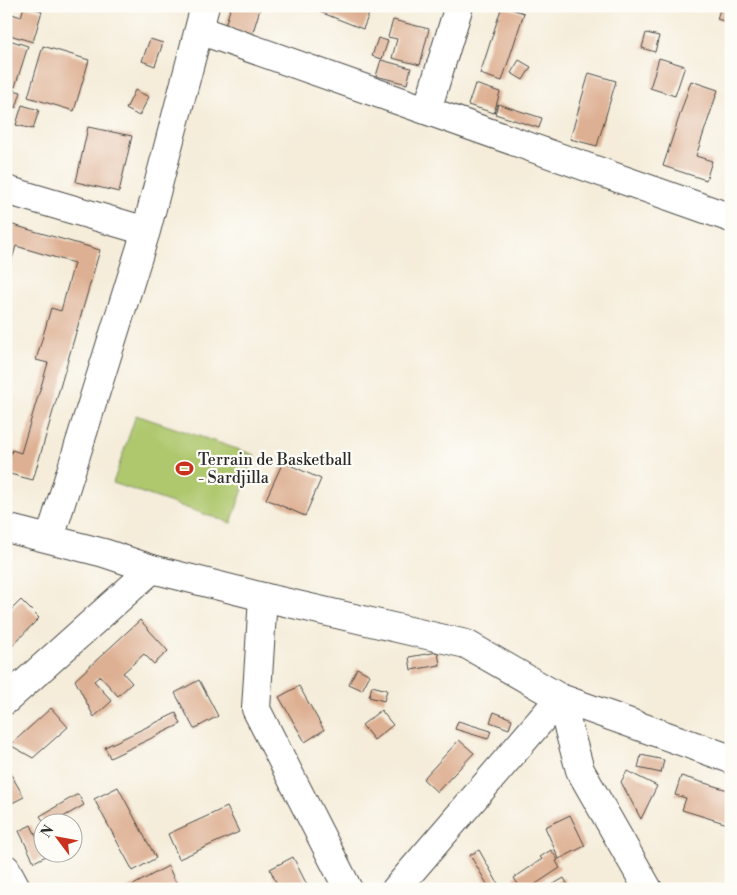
<svg xmlns="http://www.w3.org/2000/svg" width="737" height="895" viewBox="0 0 737 895" font-family="'Libre Bodoni',serif">
<style>
.green{fill:#afc86e;stroke:#6d7a4c}
.building{fill:#deb093}
.lines{fill:none;stroke-linecap:round;stroke-linejoin:round}
.street-casing{stroke:#494845;stroke-width:30}
.secondary-casing{stroke:#494845;stroke-width:30}
.street{stroke:#fff;stroke-width:28}
.secondary{stroke:#fff;stroke-width:28}
.labels{text-anchor:middle;dominant-baseline:central;stroke-width:4.5;stroke-linejoin:round;paint-order:stroke}
.poi-label{font-size:16px;fill:#2b2b2b;stroke:#fdfcf7;text-anchor:start}
</style>
<rect width="100%" height="100%" fill="#fdfcf7"/>
<filter id="ink" filterUnits="userSpaceOnUse"><feTurbulence type="fractalNoise" baseFrequency=".02" numOctaves="2"/><feDisplacementMap in="SourceGraphic" scale="10" xChannelSelector="R" yChannelSelector="G"/><feConvolveMatrix kernelMatrix="1 2 1 2 8 2 1 2 1" color-interpolation-filters="sRGB"/></filter>
<filter id="wash" filterUnits="userSpaceOnUse"><feTurbulence type="fractalNoise" baseFrequency=".0096" numOctaves="4" result="noise"/><feDisplacementMap in="SourceGraphic" scale="20" xChannelSelector="R" yChannelSelector="G"/><feGaussianBlur stdDeviation="1.12" result="paint"/><feColorMatrix in="noise" values="0 0 0 0 0 0 0 0 0 0 0 0 0 0 0 0 0 1.4 0 .05"/><feComposite in="paint" operator="in"/></filter>
<g filter="url(#wash)">
<rect width="100%" height="100%" fill="#f5edda"/>
<path class="green" d="M136,415l119,40 -24,68 -118,-40z"/>
<g id="blocks">
<path class="building" d="M24,6l18,5 -9,31 -27,-8v-10l3,-11 12,4z
M231,6h30l-9,29 -27,-9z
M323,6h27l19,8 -6,15 -43,-17z
M502,6l22,7 -22,68 -22,-7z
M721,6h10v17l-14,-4z
M393,20l36,9 -9,36 -28,-7 5,-19 -9,-2z
M646,33l13,3 -4,16 -13,-4z
M378,38l10,3 -6,18 -10,-3z
M6,39l22,7 -13,41 -9,-3z
M150,39l13,4 -8,23 -13,-5z
M43,46l46,14 -15,51 -46,-14z
M659,58l26,8 -10,30 -25,-8z
M381,60l30,8 -4,16 -31,-8z
M519,60l12,7 -8,13 -12,-7z
M589,73l27,8 -19,65 -27,-7z
M691,81l27,9 -22,66 16,5 -6,19 -43,-14z
M475,84l25,8 -6,21 -26,-8z
M6,88l15,4 -5,16 -10,-3z
M135,90l14,7 -10,19 -13,-7z
M498,104l44,14 -3,10 -44,-14z
M22,105l17,5 -6,19 -17,-4z
M88,127l44,9 -13,56 -43,-10z
M6,223l94,27 -67,230 -27,-7v-4l6,-19 9,3 27,-90 -12,-3 15,-52 10,3 13,-48 -58,-17 -10,33z
M283,462l38,17 -16,37 -39,-17z
M21,600l18,18 -33,34v-37z
M140,620l28,31 -14,13 -10,-10 -21,19 9,10 -14,13 -18,-20 -6,5 18,20 -18,16 -19,-37z
M438,652l2,13 -29,5 -2,-13z
M357,668l13,7 -8,15 -13,-6z
M199,680l19,36 -24,13 -19,-36z
M299,686l25,44 -19,12 -26,-45z
M372,686l15,4 -3,11 -15,-4z
M51,708l17,19 -35,31 -23,-13z
M381,710l12,15 -19,15 -12,-15z
M494,712l18,7 -3,10 -19,-7z
M176,713l5,11 -71,34 -5,-11z
M458,721l33,10 -3,8 -33,-10z
M459,740l15,13 -37,39 -14,-13z
M641,755l23,5 -3,13 -23,-5z
M6,766l18,31 -12,6 -6,-10z
M627,771l30,15 -16,33 -20,-37z
M681,776l50,15v34l-49,-15 4,-12 -11,-3z
M118,787l38,71 -23,13 -39,-72z
M78,794l6,11 -28,16 1,1h-13l-4,-6z
M227,807l12,25 -60,27 -11,-25z
M570,815l15,31 -26,13 -14,-32z
M31,825l11,24v3h2l2,4 -12,6 -15,-31z
M479,850l22,39h-11l-20,-34z
M551,850l7,10 -2,1 4,7 -32,21h-7l-7,-11 28,-19 -2,-2z
M293,857l16,32h-30l-9,-20z
M168,866l11,23h-53z
M564,878l6,11h-25z"/>
</g>
</g>
<g filter="url(#ink)">
<use href="#blocks" fill-opacity="0" stroke="#494845" stroke-width="1"/>
<g class="lines">
<defs>
<path id="street" d="M199,30l532,188
M427,110l32,-104
M6,190l140,41
M50,538l96,-307 59,-225
M263,597l-7,112 92,180
M560,698l20,72 68,119
M6,700l146,-131
M6,869l11,20
M396,889l164,-191"/>
<path id="secondary" d="M6,528l98,25 48,16 111,28 203,47 94,54 171,61"/>
</defs>
<use href="#street" class="street-casing"/>
<use href="#secondary" class="secondary-casing"/>
<use href="#street" class="street"/>
<use href="#secondary" class="secondary"/>
</g>
</g>
<defs>
<symbol id="stadium-bare" viewBox="-9 -9 18 18"><path d="M0-5a6.5 5 0 1 0 0 10a6.5 5 0 1 0 0-10ZM-3.5-1.8h7v3.6h-7Z" fill="#c8321e" stroke="#fdfcf7" stroke-width="2.5" paint-order="stroke"/></symbol>
</defs>
<g fill-rule="evenodd">
<use href="#stadium-bare" x="172" y="456" width="25" height="25"/>
</g>
<g class="labels">
<g class="poi-label">
<text x="198" y="460">Terrain de Basketball<tspan x="198" dy="18">- Sardjilla</tspan></text>
</g>
</g>
<rect width="737" height="895" fill="none" stroke="#fdfcf7" stroke-width="25"/>
<g transform="translate(58 838) rotate(302)"><circle r="24" fill="#fdfcf7" stroke="#a9a8a5"/>
<path d="M0-4L9 19L0 12L-9 19Z" fill="#c8321e"/>
<text y="-8" font-size="14" font-weight="bold" text-anchor="middle" fill="#2b2b2b">N</text>
</g>
</svg>
